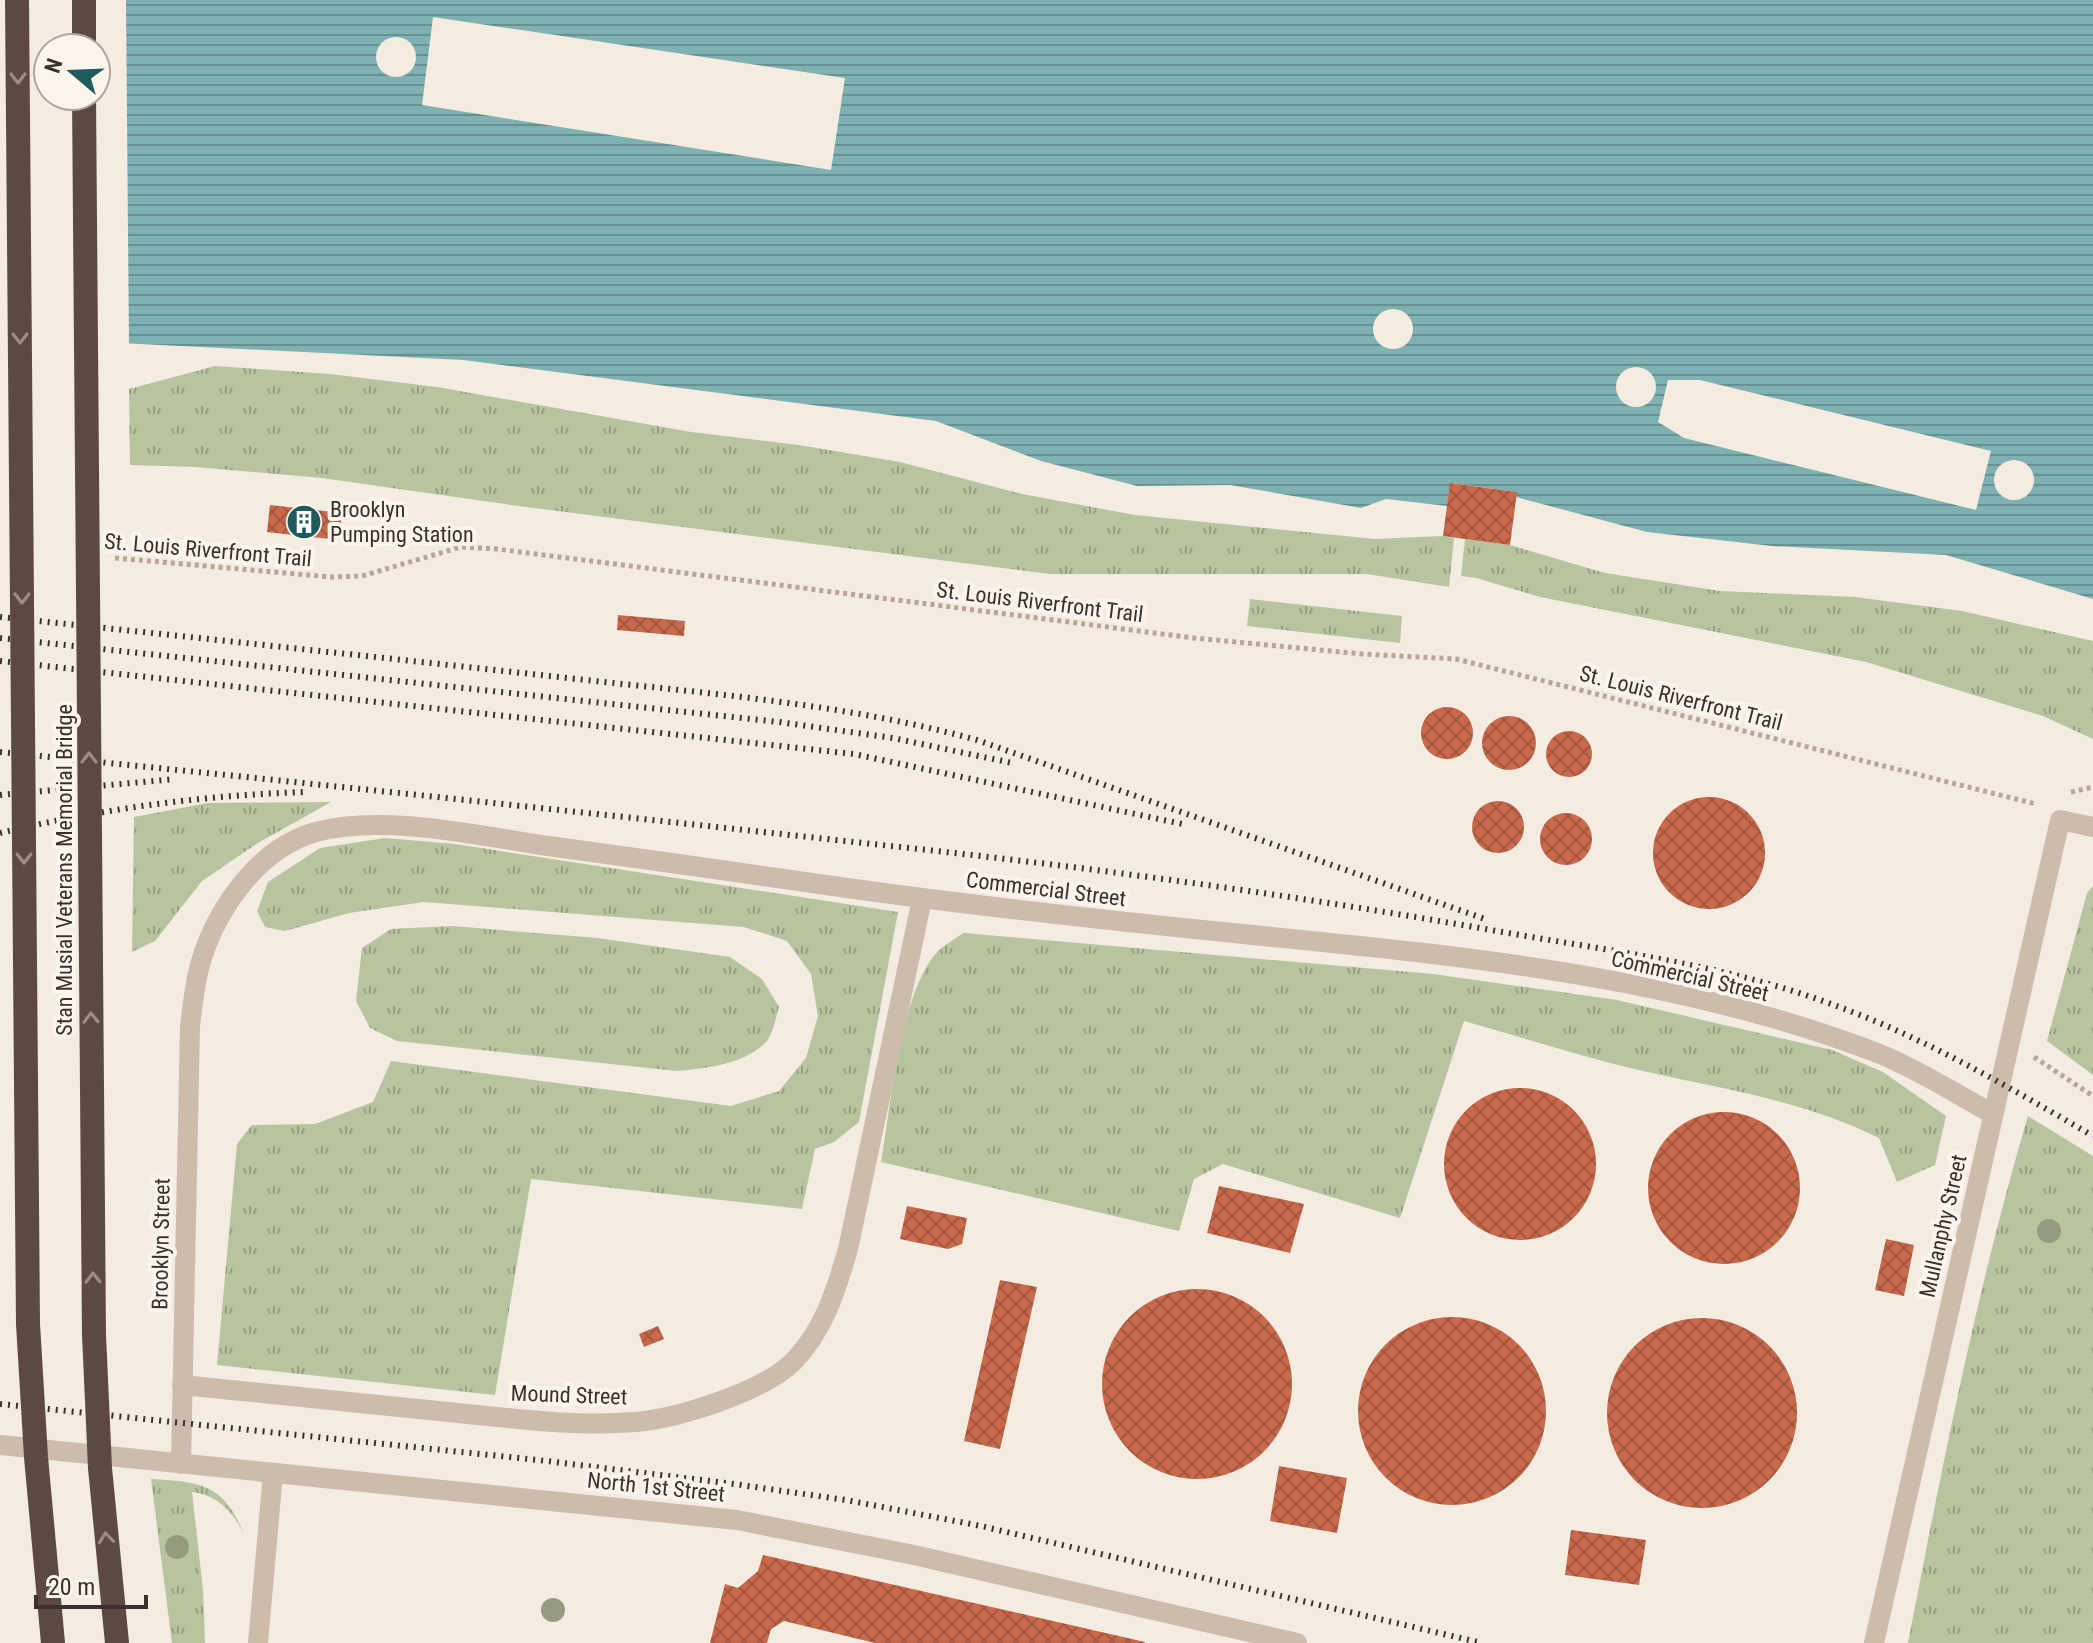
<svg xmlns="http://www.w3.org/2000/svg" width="2093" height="1643" viewBox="0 0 2093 1643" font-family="'Roboto Condensed',sans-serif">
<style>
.grass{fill:url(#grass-tufts)}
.water{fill:url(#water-rules);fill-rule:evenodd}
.pier{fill:#f4ebe1;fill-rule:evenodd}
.building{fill:url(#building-cross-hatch)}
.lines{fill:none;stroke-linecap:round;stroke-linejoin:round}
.path{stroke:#b9a596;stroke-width:5;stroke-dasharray:4 4;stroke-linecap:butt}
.minor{stroke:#cdbbac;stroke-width:20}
.highway{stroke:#5c4a42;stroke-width:24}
.rail{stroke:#3b302b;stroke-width:6;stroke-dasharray:2 6;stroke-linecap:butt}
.highway-bridge{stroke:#5c4a42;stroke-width:24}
.tree{fill:#969b7f}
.oneway{stroke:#9c8e87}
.labels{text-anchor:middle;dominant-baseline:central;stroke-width:8;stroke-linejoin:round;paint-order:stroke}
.poi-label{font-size:22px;fill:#3b302b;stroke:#fbf5ee;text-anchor:start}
.street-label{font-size:22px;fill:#3b302b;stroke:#fbf5ee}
</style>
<defs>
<pattern id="grass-tufts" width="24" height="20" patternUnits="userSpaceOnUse" patternTransform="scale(2)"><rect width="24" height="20" fill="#b8c4a0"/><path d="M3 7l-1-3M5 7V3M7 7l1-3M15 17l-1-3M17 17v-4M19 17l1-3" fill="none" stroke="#97a083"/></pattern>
<pattern id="water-rules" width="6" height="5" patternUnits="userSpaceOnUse" patternTransform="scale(2)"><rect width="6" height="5" fill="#7fb0b2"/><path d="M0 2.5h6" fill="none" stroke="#699091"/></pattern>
<pattern id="building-cross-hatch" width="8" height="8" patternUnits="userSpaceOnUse" patternTransform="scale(2)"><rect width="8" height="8" fill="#c8694b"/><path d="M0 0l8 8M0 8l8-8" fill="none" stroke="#a4573f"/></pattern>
</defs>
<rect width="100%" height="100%" fill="#f4ebe1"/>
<path class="grass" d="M215,366l115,8 107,13 254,45 108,13 101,17 122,32 113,21 240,24 68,-3 11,2 -5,49 -82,-13h-317l-539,-69 -189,-27 -126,-11 -66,-2 -1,-76z
M1465,539l45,6 95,28 115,18 135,6 107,14 131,30v98l-50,-23 -177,-54 -326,-65 -64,-19 -15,-2z
M1250,599l152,17 -2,27 -153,-17z
M331,802l-73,41 -56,38 -47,60 -23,11 2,-135 74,-14z
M385,838l70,6 443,68 -39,210 -25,20 -19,7 -13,60 -271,-30 -36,216 -278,-30 20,-221 15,-19 63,-1 58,-22 18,-41 340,45 48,-15 27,-33 12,-42 -7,-42 -24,-33 -43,-14 -320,-25 -75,11 -64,18 -20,-4 -8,-16 11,-29 52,-34z
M2093,886v189l-46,-34 40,-148z
M452,926l145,12 133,19 32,22 17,28c-3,10 -6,27 -13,35 -22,23 -60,26 -89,29l-280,-30 -27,-13 -14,-27 6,-53 29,-19z
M963,933l470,41 184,26 215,50 51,22 63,44 -11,49 -38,17 -18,-44c-74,-37 -156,-49 -236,-67 -60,-14 -119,-33 -179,-50l-64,197 -177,-54 -29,15 -15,52 -298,-69c10,-56 19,-169 56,-210 7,-7 18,-13 26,-19z
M2028,1116l65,40v487h-185c34,-176 69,-355 120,-527z
M151,1479c50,3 73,5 93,55 -11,-22 -26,-39 -52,-42l11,98 2,53h-33z"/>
<path class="water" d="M0,0h2093v599l-147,-44 -174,-9 -125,-14 -131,-35 1,-5 -66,-9 -4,23 -61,-7 -25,9 -131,-23 -93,1 -96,-25 -105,-40 -473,-61 -463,-23zM48,48h48v48h-48z"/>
<path class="pier" d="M0,0h126l3,345 -129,-4zM48,48h48v48h-48z
M433,17l412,61 -14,92 -409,-65z
M376 57a20 20 0 1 1 40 0a20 20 0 1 1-40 0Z
M1373 329a20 20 0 1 1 40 0a20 20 0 1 1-40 0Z
M1616 387a20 20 0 1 1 40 0a20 20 0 1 1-40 0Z
M1668,380h32l291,71 -15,59 -292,-72 -26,-16z
M1994 480a20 20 0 1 1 40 0a20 20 0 1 1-40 0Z"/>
<path class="building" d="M1450,483l67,9 -7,53 -67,-9z
M270,505l72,8 -3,27 -72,-8z
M618,615l67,6 -1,15 -67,-6z
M1421 733a26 26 0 1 1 52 0a26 26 0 1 1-52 0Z
M1482 743a27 27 0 1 1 54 0a27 27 0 1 1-54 0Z
M1546 754a23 23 0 1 1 46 0a23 23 0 1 1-46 0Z
M1653 853a56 56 0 1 1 112 0a56 56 0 1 1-112 0Z
M1472 827a26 26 0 1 1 52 0a26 26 0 1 1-52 0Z
M1540 839a26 26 0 1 1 52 0a26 26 0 1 1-52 0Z
M1444 1164a76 76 0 1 1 152 0a76 76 0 1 1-152 0Z
M1648 1188a76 76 0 1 1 152 0a76 76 0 1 1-152 0Z
M1219,1186l85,18 -14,49 -83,-20z
M907,1206l60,12 -5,26 -14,5 -48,-10z
M1886,1239l28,6 -10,51 -29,-6z
M1000,1280l37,7 -37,162 -36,-8z
M1102 1384a95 95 0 1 1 190 0a95 95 0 1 1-190 0Z
M1358 1411a94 94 0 1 1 188 0a94 94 0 1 1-188 0Z
M1607 1413a95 95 0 1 1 190 0a95 95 0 1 1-190 0Z
M658,1326l6,13 -20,8 -5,-13z
M1279,1466l68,12 -10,55 -67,-12z
M1571,1530l75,10 -7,45 -74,-10z
M763,1555l382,87v1h-270l-91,-22 -13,8 -4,14h-57l15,-59 13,4 20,-17z"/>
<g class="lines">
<path class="path" d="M115,558l216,19 31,-1 99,-29 36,2 697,89 168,16 94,5 580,145
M2071,792l22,-5
M2034,1057l59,39"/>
<path class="minor" d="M182,1385c88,9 177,18 266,27 61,6 126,15 188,10 43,-4 126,-30 157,-60 31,-32 43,-71 55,-113l74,-350
M0,1445l737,75 177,35 383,88
M181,1464l9,-438c2,-16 4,-33 7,-49 13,-60 58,-128 119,-145 65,-18 159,3 225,13 97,13 195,27 292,41 140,20 280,35 420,49 211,21 429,42 627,119 39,16 76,40 113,60
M258,1643l15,-170
M1874,1643l186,-823 33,7"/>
<path class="highway" d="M84,0v48"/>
<path class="rail" d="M0,617c192,20 385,41 577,62 134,15 270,25 400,61l508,179
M0,638l779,84 114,16 119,25
M0,661l854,93 333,71
M0,752c300,30 600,62 900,95 204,22 407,50 608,86 110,19 221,33 326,72 91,33 175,82 259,131
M0,795l175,-16
M0,833c101,-24 203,-38 306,-41
M0,1404l538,56 196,24 112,16 135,26 501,117"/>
<path class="highway-bridge" d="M17,0l11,1324 8,133 17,186
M84,96l10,1239 6,133 17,175"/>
</g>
<g class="tree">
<circle cx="2049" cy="1231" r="12"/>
<circle cx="177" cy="1547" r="12"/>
<circle cx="553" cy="1610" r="12"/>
</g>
<defs><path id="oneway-chevron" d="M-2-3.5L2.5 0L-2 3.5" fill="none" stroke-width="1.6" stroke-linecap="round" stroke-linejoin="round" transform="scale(2)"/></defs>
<g class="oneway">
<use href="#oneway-chevron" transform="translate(18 78) rotate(90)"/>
<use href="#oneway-chevron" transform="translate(20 338) rotate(90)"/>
<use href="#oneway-chevron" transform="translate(22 598) rotate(90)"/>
<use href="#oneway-chevron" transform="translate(89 758) rotate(-90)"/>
<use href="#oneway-chevron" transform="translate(24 858) rotate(90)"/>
<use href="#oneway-chevron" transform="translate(91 1018) rotate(-91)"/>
<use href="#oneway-chevron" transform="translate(93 1278) rotate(-91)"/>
<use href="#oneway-chevron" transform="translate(106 1538) rotate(-96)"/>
</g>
<defs>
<symbol id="building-disc" viewBox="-11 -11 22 22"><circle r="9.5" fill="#1f5a5e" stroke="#fbf5ee"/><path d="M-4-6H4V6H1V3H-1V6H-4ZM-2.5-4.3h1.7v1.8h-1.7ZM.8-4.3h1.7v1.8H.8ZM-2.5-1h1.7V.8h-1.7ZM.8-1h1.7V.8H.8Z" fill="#fff"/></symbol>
</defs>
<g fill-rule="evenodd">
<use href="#building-disc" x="284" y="502" width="40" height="40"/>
</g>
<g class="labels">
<g class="poi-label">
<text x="330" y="509">Brooklyn<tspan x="330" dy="25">Pumping Station</tspan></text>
</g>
<g class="street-label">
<text transform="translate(208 550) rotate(5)">St. Louis Riverfront Trail</text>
<text transform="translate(1040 602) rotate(7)">St. Louis Riverfront Trail</text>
<text transform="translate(1681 698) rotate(14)">St. Louis Riverfront Trail</text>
<text transform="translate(64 870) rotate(-90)">Stan Musial Veterans Memorial Bridge</text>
<text transform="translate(1046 889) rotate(7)">Commercial Street</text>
<text transform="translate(1690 976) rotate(13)">Commercial Street</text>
<text transform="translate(1943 1226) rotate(-77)">Mullanphy Street</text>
<text transform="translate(161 1244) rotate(-89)">Brooklyn Street</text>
<text transform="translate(569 1395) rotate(2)">Mound Street</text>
<text transform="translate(656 1487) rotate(6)">North 1st Street</text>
</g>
</g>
<g transform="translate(72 72) rotate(289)"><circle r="38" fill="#fbf5ee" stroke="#aea6a0" stroke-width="2"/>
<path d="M0-6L14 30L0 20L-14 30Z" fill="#1f5a5e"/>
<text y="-12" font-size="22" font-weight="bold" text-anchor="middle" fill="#3b302b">N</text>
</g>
<path d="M36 1595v12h110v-12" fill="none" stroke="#3b302b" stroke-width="4"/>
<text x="48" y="1595" font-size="24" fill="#3b302b" stroke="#fbf5ee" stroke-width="6" paint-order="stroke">20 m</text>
</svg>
